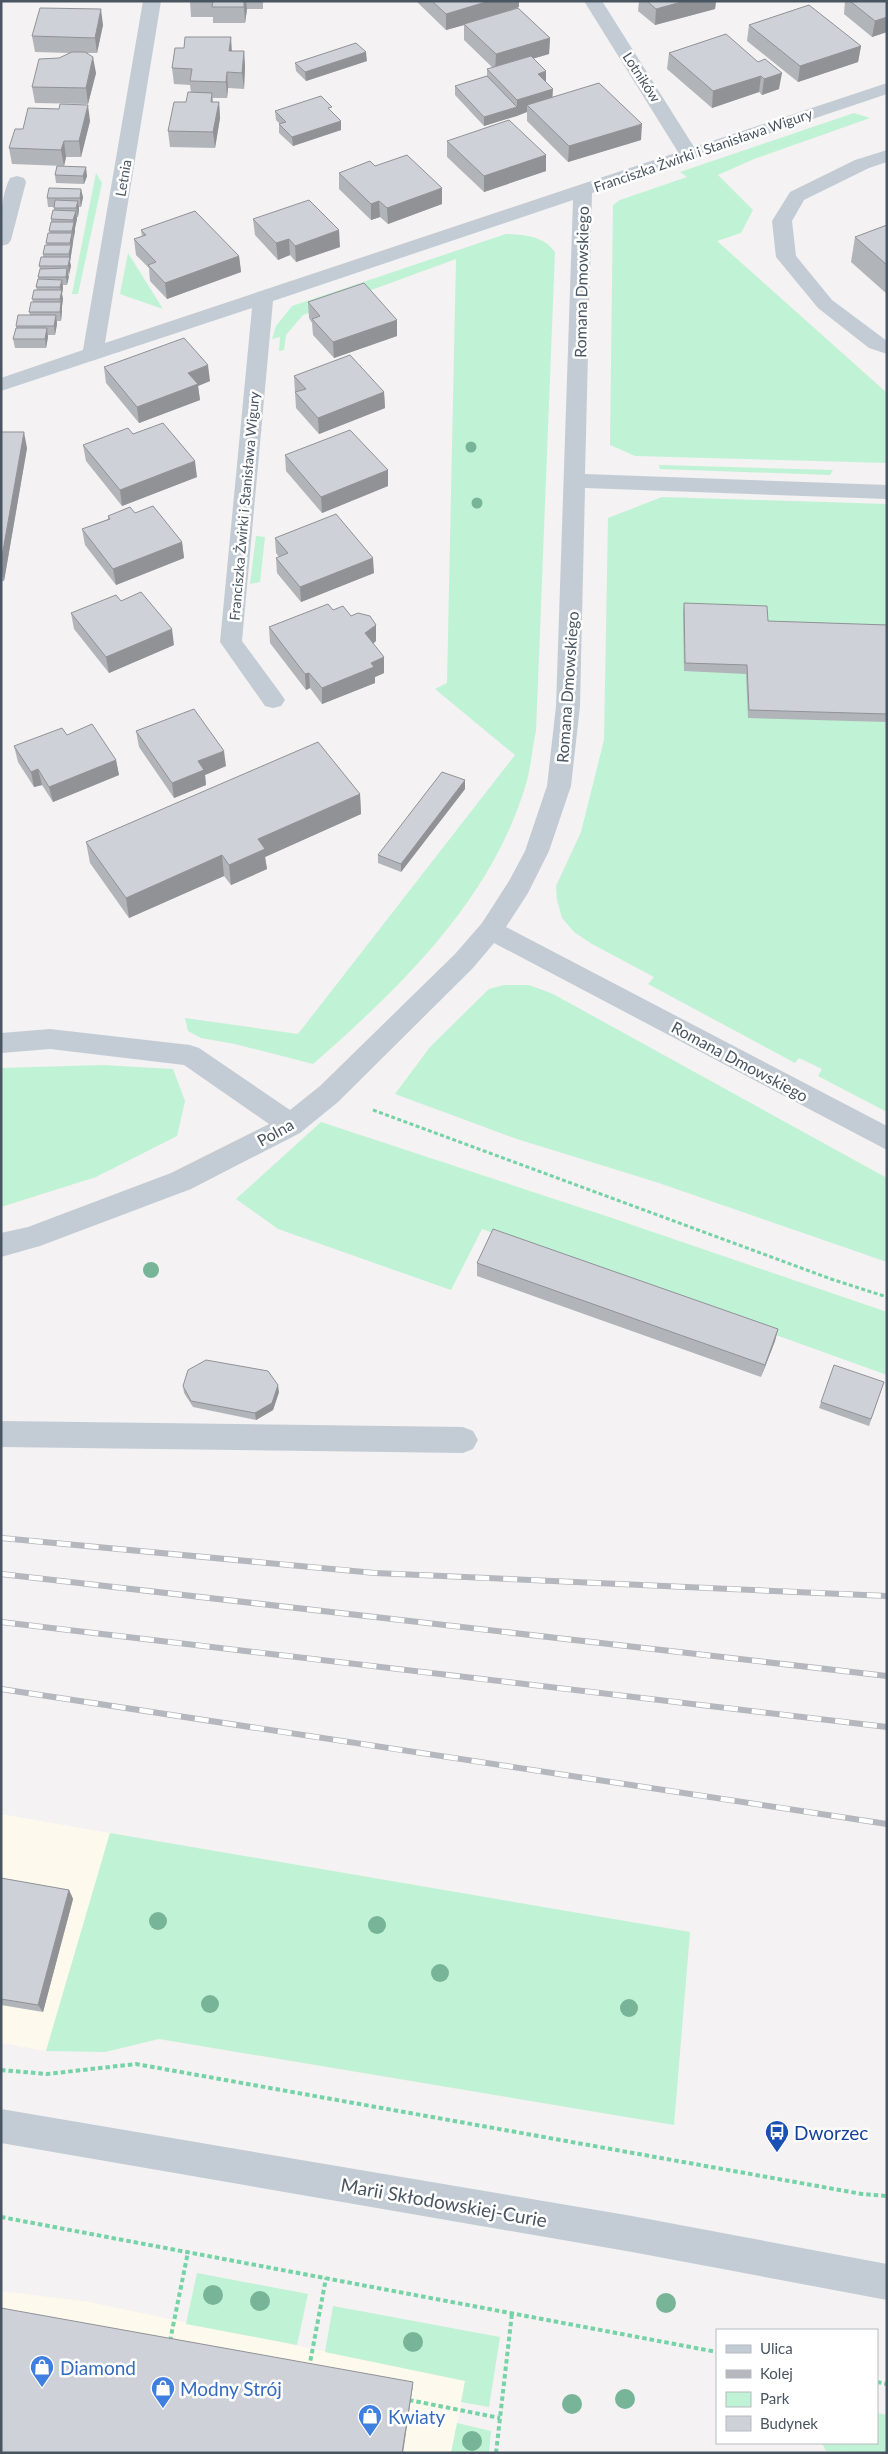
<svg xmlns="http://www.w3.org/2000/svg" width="888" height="2454" viewBox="0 0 888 2454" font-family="Lato,sans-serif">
<rect width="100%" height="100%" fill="#f4f2f2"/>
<g fill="#fdf9ed">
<path d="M1,1814L110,1833L46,2051L1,2043Z"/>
<path d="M1,2291L89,2302L466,2381L451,2453H1Z"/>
</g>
<g fill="#c0f2d5">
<path d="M854,113L870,118L754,159L718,175L753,210L741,233L717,241L887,393V463L635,456L610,445L613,205L620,200L687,177L680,172Z"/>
<path d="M96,173L102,183L78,294H72Z"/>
<path d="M506,234C526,235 543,236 555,252L536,731C532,749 531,767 526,784C492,899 401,987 313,1064L235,1044L201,1038L188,1031L185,1018L298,1034L515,755L435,689L447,683L456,259L303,315L286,335L284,350L279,351L280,337L272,339L276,326L292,306Z"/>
<path d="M128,253L163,309L120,294Z"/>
<path d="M659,465L833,470L830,475L660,469Z"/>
<path d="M662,497L887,504V1112L818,1076L822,1069L799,1058L795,1063L648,984L654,977L592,944L574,932L562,918L557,900L556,886L581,832L604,740L608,518Z"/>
<path d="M256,536L265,537L260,582L250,584Z"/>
<path d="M504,985H529L553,994L887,1178V1262L659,1183L517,1139L395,1094L430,1047L489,989Z"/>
<path d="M102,1065L173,1069L185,1101L177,1136L96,1177L1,1207V1068Z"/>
<path d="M321,1122L612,1218L887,1312V1375L482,1229L451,1290L278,1229L236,1199Z"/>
<path d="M110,1833L690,1932L674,2125L159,2039L105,2052L46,2051Z"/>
<path d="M197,2273L308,2294L297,2345L186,2324Z"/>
<path d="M333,2306L500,2337L489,2407L461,2402L465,2381L325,2352Z"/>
<path d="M877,2413L887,2415V2453L826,2451L822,2443H877Z"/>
<path d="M457,2423L491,2431L489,2453H451Z"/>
</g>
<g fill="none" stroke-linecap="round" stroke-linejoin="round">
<path stroke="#76d3a8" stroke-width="3" stroke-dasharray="4 2.5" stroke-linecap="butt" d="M373,1110L831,1279L887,1297"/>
<g stroke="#76d3a8" stroke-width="4" stroke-dasharray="4.5 3" stroke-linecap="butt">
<path d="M1,2070L47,2074L136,2064L862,2194L887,2196"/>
<path d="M1,2217L717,2352"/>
<path d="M170,2341L188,2252"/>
<path d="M309,2368L326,2278"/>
<path d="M877,2382L887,2384"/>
<path d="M409,2400L500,2418"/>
<path d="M496,2453L512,2313"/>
</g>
<g fill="#c3ccd4" fill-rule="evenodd">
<path d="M143,1H161L105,343L678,152L584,1H602L694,147L887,83V94L592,193L585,474L887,485V499L585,488L580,706L571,786L549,851L528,893L506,927L887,1126V1150L494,943L473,968L338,1102L300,1133L191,1189L40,1246L1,1257V1233L28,1227L171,1173L269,1124L184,1065L50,1049L1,1053V1033L50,1029L190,1045L199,1048L290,1110L320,1086L455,954L482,923L509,881L525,851L547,786L556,706L573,200L273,301L242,641L281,694L285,700L281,706L273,708L265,706L220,642L252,308L1,391V378L83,350Z"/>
<path d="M887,150V162L869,168L804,200L792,221L796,256L832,300L887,341V354L869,348L818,308L776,257L772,221L790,192L855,160Z"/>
<path d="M17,176L24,178L26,182L11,240L8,244L1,246C1,224 0,197 10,178Z"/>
<path d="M1,1421L463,1427L473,1431L478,1440L473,1449L463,1453L1,1447Z"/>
<path d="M1,2109L632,2216L887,2264V2300L632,2252L1,2143Z"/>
</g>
<g stroke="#b4b7bd" stroke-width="6">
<g id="rail">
<path d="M1,1538L375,1573L887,1596"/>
<path d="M1,1574L887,1676"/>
<path d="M1,1622L887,1727"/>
<path d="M1,1689L887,1824"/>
</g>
</g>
<use href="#rail" stroke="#fff" stroke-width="4.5" stroke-dasharray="14" stroke-linecap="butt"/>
</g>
<g fill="#78b598">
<circle cx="471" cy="447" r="5.5"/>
<circle cx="477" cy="503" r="5.5"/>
<circle cx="151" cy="1270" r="8"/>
<circle cx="158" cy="1921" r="9"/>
<circle cx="377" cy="1925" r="9"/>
<circle cx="440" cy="1973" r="9"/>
<circle cx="210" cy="2004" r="9"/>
<circle cx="629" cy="2008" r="9"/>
<circle cx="213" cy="2295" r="10"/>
<circle cx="260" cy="2301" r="10"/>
<circle cx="666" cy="2303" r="10"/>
<circle cx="413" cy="2342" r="10"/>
<circle cx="625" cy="2399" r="10"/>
<circle cx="572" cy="2404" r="10"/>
<circle cx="472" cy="2441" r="10"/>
</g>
<g fill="#b1b4b9">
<path d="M190,1H263V9H247L245,23H213V17H191Z"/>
<path d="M416,1H519L518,8L550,38L549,54L533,58L546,82L552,97L641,140L568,162L527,121V112L484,126L455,95V86L487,76V69L493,68L464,40V25L446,30Z"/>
<path d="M639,1H716L715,9L655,25L638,11Z"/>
<path d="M845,1H887V32L872,37L844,14Z"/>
<path d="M103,25L97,53H87L96,73L88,104L35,103L32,87L70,53L35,52L32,36Z"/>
<path d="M749,25L861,46L858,62L798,82L747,41Z"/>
<path d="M726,34L779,89L762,95L759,92L712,108L667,69L669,53Z"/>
<path d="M232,51H244L245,67L244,89L228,88L227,98H213V102H219L220,118L215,148L170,147L168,131L186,102L191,93L190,85L174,84L172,68Z"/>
<path d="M367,61L306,81L296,71L295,63Z"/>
<path d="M275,111L332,112L341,130L293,146L279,133V124H280L276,120Z"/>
<path d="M90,121L81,157H66L64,166L12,164L9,148L23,129Z"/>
<path d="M447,141L546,155V171L484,192L447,157Z"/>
<path d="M57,166L87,176L84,184L56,183L55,175Z"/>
<path d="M375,166L442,204L388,224L380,217L371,220L339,189V173Z"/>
<path d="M83,197L81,207H79L78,217H77V219L75,228V231L70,262L71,266L68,275L67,285H63V288L62,294L63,299L62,306V311L61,321H57V324L55,335H48V337L46,348H15L13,339L16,328V326L30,315L29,312L33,302L32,299L37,290L36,287L40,269L39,266L43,257V254L47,245L46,243L50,233L49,231L51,222V219L54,210V207H48L47,198Z"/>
<path d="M253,219L340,247L296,262L290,255L278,260L255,235Z"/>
<path d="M887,225V294L851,262L855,237Z"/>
<path d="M141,230L239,256L241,272L167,299L150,281L149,268L136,255L134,239L142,237Z"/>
<path d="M308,302L397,336L334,358L313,335L312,323L309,318Z"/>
<path d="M104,367L210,381L198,386L200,400L139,423L106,383Z"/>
<path d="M294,376L384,392L385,408L319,434L296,408Z"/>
<path d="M1,432L27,448L4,581H1Z"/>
<path d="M133,434L197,477L122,506L86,461L83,445Z"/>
<path d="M285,455L388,470V486L322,513L286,471Z"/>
<path d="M135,513L182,542L184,558L116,585L85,545L82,529L108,519V516Z"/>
<path d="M275,538L374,573L301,602L277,573L276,558L279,557L276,553Z"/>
<path d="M121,601L174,645L109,673L74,629L71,613Z"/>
<path d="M684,603L768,621L887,625V722L748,718L746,674L684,671L683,612Z"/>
<path d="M333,610L351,616L376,641L373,644L384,673L375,677V683L322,704L310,688L306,690L270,643L269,627Z"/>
<path d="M136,731L226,766L205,775L206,785L174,798L139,747Z"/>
<path d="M67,735L116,760L119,775L53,802L42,785L34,787L18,762L14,746Z"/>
<path d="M465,789L401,872L378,863V855Z"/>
<path d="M360,794L361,814L265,857L267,869L231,885L224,876L129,918L90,863L86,842Z"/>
<path d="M477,1263L778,1329L775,1341L761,1377L477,1276Z"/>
<path d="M884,1382L869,1426L819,1408L821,1402Z"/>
<path d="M183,1386L279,1392L273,1410L256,1420L193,1407L184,1393Z"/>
<path d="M1,1878L69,1890L73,1899L43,2012L1,2005Z"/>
</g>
<g fill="#909296">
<path d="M244,1H246L247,9L245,23L244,7Z"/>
<path d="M489,1H519V7L465,25L464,24V25L446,30V14Z"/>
<path d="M685,1H716L715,9L655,25L656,9Z"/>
<path d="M101,9L103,25L97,53L95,38Z"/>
<path d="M887,17V32L872,37L875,21Z"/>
<path d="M231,37L232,53L229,51Z"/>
<path d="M550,38L549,54L495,70L496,54Z"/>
<path d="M861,46L858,62L798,82L800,66Z"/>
<path d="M244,51L245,67L244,89L242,73Z"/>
<path d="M366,52L367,61L306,81L305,72Z"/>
<path d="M93,57L96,73L88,104L86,88Z"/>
<path d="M546,71V87L538,74Z"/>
<path d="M227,72L228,88L227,98L226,82Z"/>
<path d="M782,73L779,89L762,95L764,79Z"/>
<path d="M761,76L759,92L712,108L713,91Z"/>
<path d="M553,89L552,105H527V112L517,116V100Z"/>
<path d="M219,102L220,118L215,148L213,132Z"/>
<path d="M88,105L90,121L81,157L79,141Z"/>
<path d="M517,107V116L484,126V117Z"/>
<path d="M341,121V130L293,146L292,137Z"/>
<path d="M642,124L641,140L568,162L569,146Z"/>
<path d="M64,141L66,157L64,166L61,150Z"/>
<path d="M546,155V171L484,192V176Z"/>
<path d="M86,167L87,176L84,184L83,176Z"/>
<path d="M442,188V204L388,224L387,208Z"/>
<path d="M81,189L83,197L81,207L80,198Z"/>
<path d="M78,201L79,209L78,217L76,208Z"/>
<path d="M379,201L380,217L371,220V204Z"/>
<path d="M76,211L77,219L75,228V231L73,240L72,231L74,222L73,220Z"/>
<path d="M339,230L340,247L296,262L295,246Z"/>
<path d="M72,233L73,242L70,262L71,266L69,275L68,266L69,258V254L71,245L70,243Z"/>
<path d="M289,239L290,255L278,260L276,243Z"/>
<path d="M239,256L241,272L167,299L165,283Z"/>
<path d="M67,268L69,277L67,285L66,277Z"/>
<path d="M62,280L63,288L62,294L63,299L62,306V311L61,321L60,312L61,304L60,299L61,293L60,287Z"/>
<path d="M56,315L57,324L55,335L54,326Z"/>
<path d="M397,320V336L334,358L333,342Z"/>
<path d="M47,328L48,337L46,348L45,339Z"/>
<path d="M208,365L210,381L198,386L200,400L139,423L137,407L188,373Z"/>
<path d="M384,392L385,408L319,434L318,418Z"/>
<path d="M24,432L27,448L4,581L1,568V562Z"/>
<path d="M195,461L197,477L122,506L120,490Z"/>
<path d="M388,470V486L322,513L321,497Z"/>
<path d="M182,542L184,558L116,585L113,569Z"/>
<path d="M373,558L374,573L301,602L300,587Z"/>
<path d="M376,625V641L365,649V633Z"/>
<path d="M172,629L174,645L109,673L106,657Z"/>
<path d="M384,657V673L375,677V683L322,704V688L371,663Z"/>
<path d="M309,673L310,688L306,690L305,674Z"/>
<path d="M224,751L226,766L205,775L206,785L174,798L172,783L198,761Z"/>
<path d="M116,760L119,775L53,802L49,787Z"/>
<path d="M38,769L42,785L34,787L31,772Z"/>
<path d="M465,780V789L401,872V864Z"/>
<path d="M360,794L361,814L265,857L267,869L231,885L229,865L258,839Z"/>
<path d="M222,855L224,876L129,918L126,898Z"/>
<path d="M778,1329L775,1341L761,1377L765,1365Z"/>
<path d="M278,1385L279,1392L273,1410L256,1420L255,1413Z"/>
<path d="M69,1890L73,1899L43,2012L38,2005Z"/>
<path d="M413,2382V2385L403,2453H402Z"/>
</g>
<g fill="#ced1d7" stroke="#909296">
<path d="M190,1H244V7H212L213,1Z"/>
<path d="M432,1H489L446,14Z"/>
<path d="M647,1H685L656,9Z"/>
<path d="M850,1H887V17L875,21Z"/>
<path d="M809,5L861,46L800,66L749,25Z"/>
<path d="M40,8L101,9L95,38L32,36Z"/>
<path d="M518,8L550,38L496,54L464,24Z"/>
<path d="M726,34L758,62L765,59L782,73L764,79L761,76L713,91L669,53Z"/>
<path d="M185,37H231L229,51H244L242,73L227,72L226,82L190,81L192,69L172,68L175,48H184Z"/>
<path d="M356,43L366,52L305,72L295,63Z"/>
<path d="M72,52H85L93,57L86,88L32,87L39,59L59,58Z"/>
<path d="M531,56L546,71L538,74L553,89L517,100L487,69Z"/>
<path d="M487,76L517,107L484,117L455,86Z"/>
<path d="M599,83L642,124L569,146L527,105Z"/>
<path d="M188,92L212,93L211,102H219L213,132L168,131L174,102H186Z"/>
<path d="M321,96L332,107L328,108L341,121L292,137L279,124L286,122L275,111Z"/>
<path d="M60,104L88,105L79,141H64L61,150L9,148L15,129H23L28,108L59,109Z"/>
<path d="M509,120L546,155L484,176L447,141Z"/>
<path d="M407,155L442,188L387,208L379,201L371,204L339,173L370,161L375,166Z"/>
<path d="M57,166L86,167L83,176L55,175Z"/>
<path d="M49,188L81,189L80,198H47Z"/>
<path d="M55,200L78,201L76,208H54Z"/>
<path d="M309,200L339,230L295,246L289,239L276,243L253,219Z"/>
<path d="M53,210L76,211L73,220L51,219Z"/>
<path d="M195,211L239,256L165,283L148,265L156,262L134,239L146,235L141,230Z"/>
<path d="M51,222H74L72,231H49Z"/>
<path d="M887,225V265L855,237Z"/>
<path d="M48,233H72L70,243H46Z"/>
<path d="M45,245H71L69,254H43Z"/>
<path d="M41,257H70L68,266H39Z"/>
<path d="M67,268L66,277H38L40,269Z"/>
<path d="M38,279L62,280L60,287H36Z"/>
<path d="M364,283L397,320L333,342L312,319L320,316L308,302Z"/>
<path d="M34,290H62L60,299H32Z"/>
<path d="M31,302H61L60,312H29Z"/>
<path d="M18,315H56L54,326H16Z"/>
<path d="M16,328H47L45,339H13Z"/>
<path d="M184,338L208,365L188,373L198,384L137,407L104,367Z"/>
<path d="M350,355L384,392L318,418L295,392L306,389L294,376Z"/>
<path d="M163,423L195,461L120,490L83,445L128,428L133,434Z"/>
<path d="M350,430L388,470L321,497L285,455Z"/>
<path d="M1,432H24L1,562Z"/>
<path d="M153,506L182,542L113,569L82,529L110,519L108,516L130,507L135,513Z"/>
<path d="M336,514L373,558L300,587L276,558L288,553L275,538Z"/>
<path d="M141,592L172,629L106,657L71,613L116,595L121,601Z"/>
<path d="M684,603L767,606L768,621L887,625V714L749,710L747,665L685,663Z"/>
<path d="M328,604L333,610L343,606L351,616L358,613L370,616L376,625L365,633L384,657L371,663L374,667L322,688L309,673L305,674L269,627Z"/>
<path d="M194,709L224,751L198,761L204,770L172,783L136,731Z"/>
<path d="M92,724L116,760L49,787L38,769L31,772L14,746L62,728L67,735Z"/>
<path d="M318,742L360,794L258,839L265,849L229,865L222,855L126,898L86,842Z"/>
<path d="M442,772L465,780L401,864L378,855Z"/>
<path d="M493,1229L778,1329L765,1365L477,1263Z"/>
<path d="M206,1360L268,1371L278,1385L272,1403L255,1413L191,1401L183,1386L188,1370Z"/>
<path d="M834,1365L884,1382L871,1419L821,1402Z"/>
<path d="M1,1878L69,1890L38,2005L1,1999Z"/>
<path d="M1,2308L413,2382L402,2453H1Z"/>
</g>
<defs>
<g id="bus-pin" transform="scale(1.25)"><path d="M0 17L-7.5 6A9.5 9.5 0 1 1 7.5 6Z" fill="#1a4fb4" stroke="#fff"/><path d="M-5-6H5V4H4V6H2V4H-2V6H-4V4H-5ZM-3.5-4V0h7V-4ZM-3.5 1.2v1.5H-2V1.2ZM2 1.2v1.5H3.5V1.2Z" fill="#fff"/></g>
<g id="shop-pin" transform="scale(1.25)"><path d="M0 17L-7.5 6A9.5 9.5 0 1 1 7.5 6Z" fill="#3f7fe0" stroke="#fff"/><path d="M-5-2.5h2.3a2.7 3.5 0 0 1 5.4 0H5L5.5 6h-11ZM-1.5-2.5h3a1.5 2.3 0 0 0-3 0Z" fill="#fff"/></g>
</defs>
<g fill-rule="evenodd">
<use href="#bus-pin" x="777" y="2132"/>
<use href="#shop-pin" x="42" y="2367"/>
<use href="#shop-pin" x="163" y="2388"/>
<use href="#shop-pin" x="370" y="2416"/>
</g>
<g text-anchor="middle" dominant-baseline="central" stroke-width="5" stroke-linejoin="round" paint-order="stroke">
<g font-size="14" fill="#495561" stroke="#fff">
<text transform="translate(642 77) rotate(57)">Lotników</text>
<text transform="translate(703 150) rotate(-19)">Franciszka Żwirki i Stanisława Wigury</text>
<text transform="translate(123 178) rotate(-80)">Letnia</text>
<text transform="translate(244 506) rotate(-85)">Franciszka Żwirki i Stanisława Wigury</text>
</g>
<g font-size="16" fill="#495561" stroke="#fff">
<text transform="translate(581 282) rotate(-89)">Romana Dmowskiego</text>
<text transform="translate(567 687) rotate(-86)">Romana Dmowskiego</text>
<text transform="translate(740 1061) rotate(28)">Romana Dmowskiego</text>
<text transform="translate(275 1132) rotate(-29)">Polna</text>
</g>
<g font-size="19" fill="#164399" stroke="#fff" text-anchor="start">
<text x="794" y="2132">Dworzec</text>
</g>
<g font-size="19" fill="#495561" stroke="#fff">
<text transform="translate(444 2202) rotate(10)">Marii Skłodowskiej-Curie</text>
</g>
<g font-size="19" fill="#366cbe" stroke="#fff" text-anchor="start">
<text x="60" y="2367">Diamond</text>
<text x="180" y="2388">Modny Strój</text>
<text x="388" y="2416">Kwiaty</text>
</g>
</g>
<rect width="888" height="2454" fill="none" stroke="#495561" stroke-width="5"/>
<rect x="716" y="2329" width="162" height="115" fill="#ffffff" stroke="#b6bbc0"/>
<rect x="726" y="2345" width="25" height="8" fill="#c3ccd4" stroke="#b6bbc0"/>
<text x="760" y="2354" font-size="15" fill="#495561">Ulica</text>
<rect x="726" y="2370" width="25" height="8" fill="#b4b7bd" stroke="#b6bbc0"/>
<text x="760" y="2379" font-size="15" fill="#495561">Kolej</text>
<rect x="726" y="2392" width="25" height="15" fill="#c0f2d5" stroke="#b6bbc0"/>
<text x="760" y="2404" font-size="15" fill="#495561">Park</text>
<rect x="726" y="2416" width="25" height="15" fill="#ced1d7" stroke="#b6bbc0"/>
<text x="760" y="2429" font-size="15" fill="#495561">Budynek</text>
</svg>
